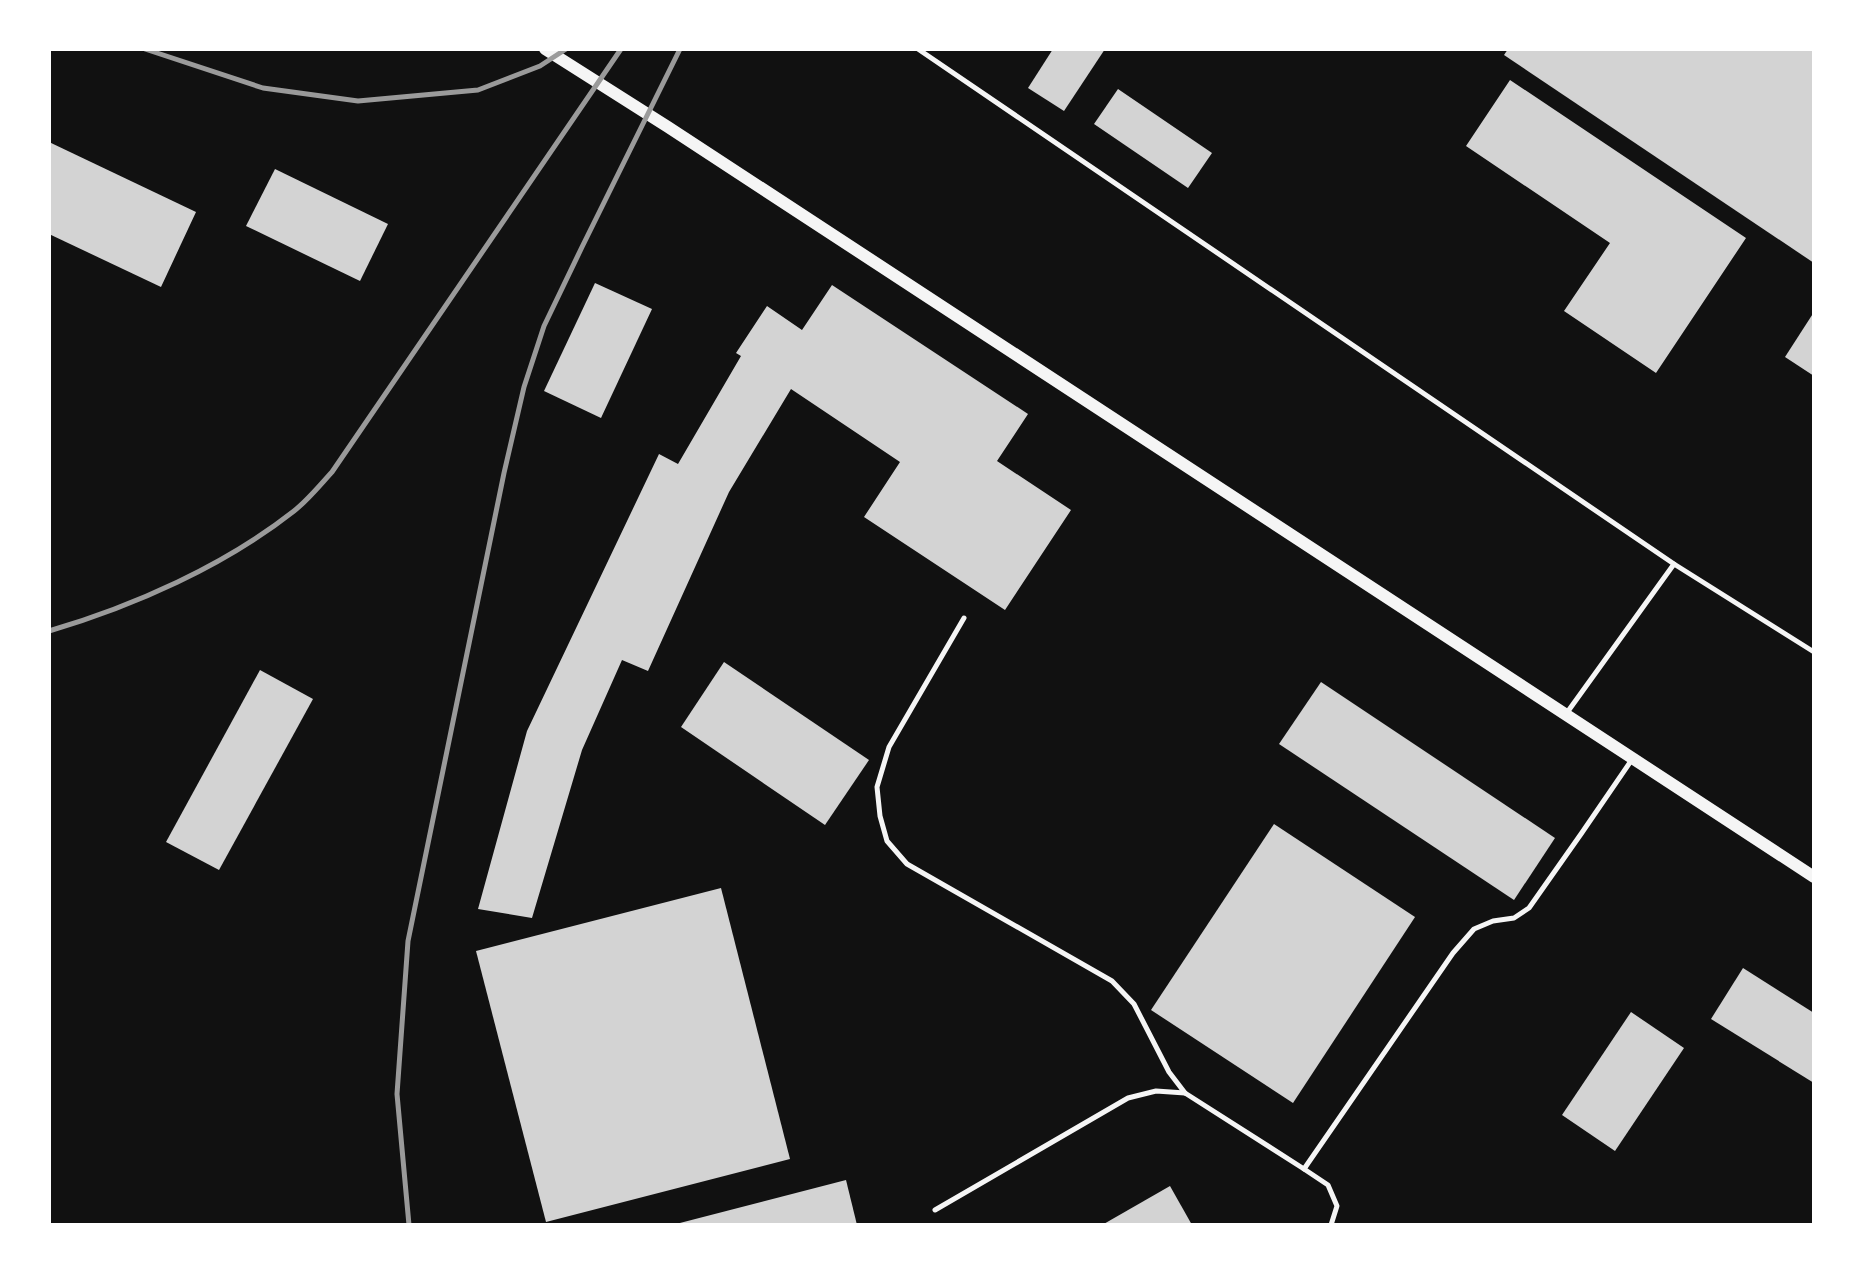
<svg xmlns="http://www.w3.org/2000/svg" width="1863" height="1274" viewBox="0 0 1863 1274" font-family="'Source Serif 4',serif">
<rect width="100%" height="100%" fill="#111"/>
<g fill="#d3d3d3">
<path d="M1053,49H1105L1064,111L1028,88Z"/>
<path d="M1508,49H1814V263L1504,55Z"/>
<path d="M1510,80L1746,238L1656,373L1564,311L1610,243L1466,146Z"/>
<path d="M1118,89L1212,153L1188,188L1094,124Z"/>
<path d="M49,142L196,212L161,287L49,234Z"/>
<path d="M275,169L388,224L360,281L246,226Z"/>
<path d="M595,283L652,309L601,418L544,391Z"/>
<path d="M832,285L1028,414L997,461L1071,510L1005,610L864,517L900,462L791,389L729,492L648,671L622,660L582,750L532,918L478,909L527,731L659,454L678,464L741,356L736,353L767,306L802,330Z"/>
<path d="M1814,312V376L1785,357Z"/>
<path d="M724,662L869,760L825,825L681,727Z"/>
<path d="M260,670L313,699L219,870L166,842Z"/>
<path d="M1321,682L1555,838L1514,900L1279,744Z"/>
<path d="M1274,824L1415,917L1293,1103L1151,1010Z"/>
<path d="M721,888L790,1159L546,1222L476,951Z"/>
<path d="M1743,968L1814,1013V1083L1711,1019Z"/>
<path d="M1631,1012L1684,1048L1615,1151L1562,1115Z"/>
<path d="M846,1180L857,1225H676V1224Z"/>
<path d="M1170,1186L1192,1225H1102Z"/>
</g>
<g fill="none" stroke-linecap="round" stroke-linejoin="round">
<g stroke="#f5f5f5" stroke-width="5">
<path d="M918,49L1674,564"/>
<path d="M964,618L889,747L877,787L880,816L887,841L907,864L1112,981L1134,1004L1169,1072L1185,1093"/>
<path d="M1566,714L1674,564L1814,652"/>
<path d="M1304,1169L1328,1185L1337,1206L1331,1225"/>
<path d="M935,1210L1128,1098L1156,1091L1185,1093L1304,1169L1453,953L1474,929L1493,921L1514,918L1529,908L1581,834L1633,758"/>
</g>
<path stroke="#f5f5f5" stroke-width="12" d="M545,49L668,127L1814,877"/>
<g stroke="#9a9a9a" stroke-width="5">
<path d="M145,49L263,88L358,101L478,90L540,66L566,49"/>
<path d="M49,631C134,606 224,566 294,511C308,500 320,485 332,472L621,49"/>
<path d="M409,1225L397,1094L408,941L504,473L524,387L544,326L582,247L680,49"/>
</g>
</g>
<rect width="1863" height="1274" fill="none" stroke="#ffffff" stroke-width="102"/>
</svg>
